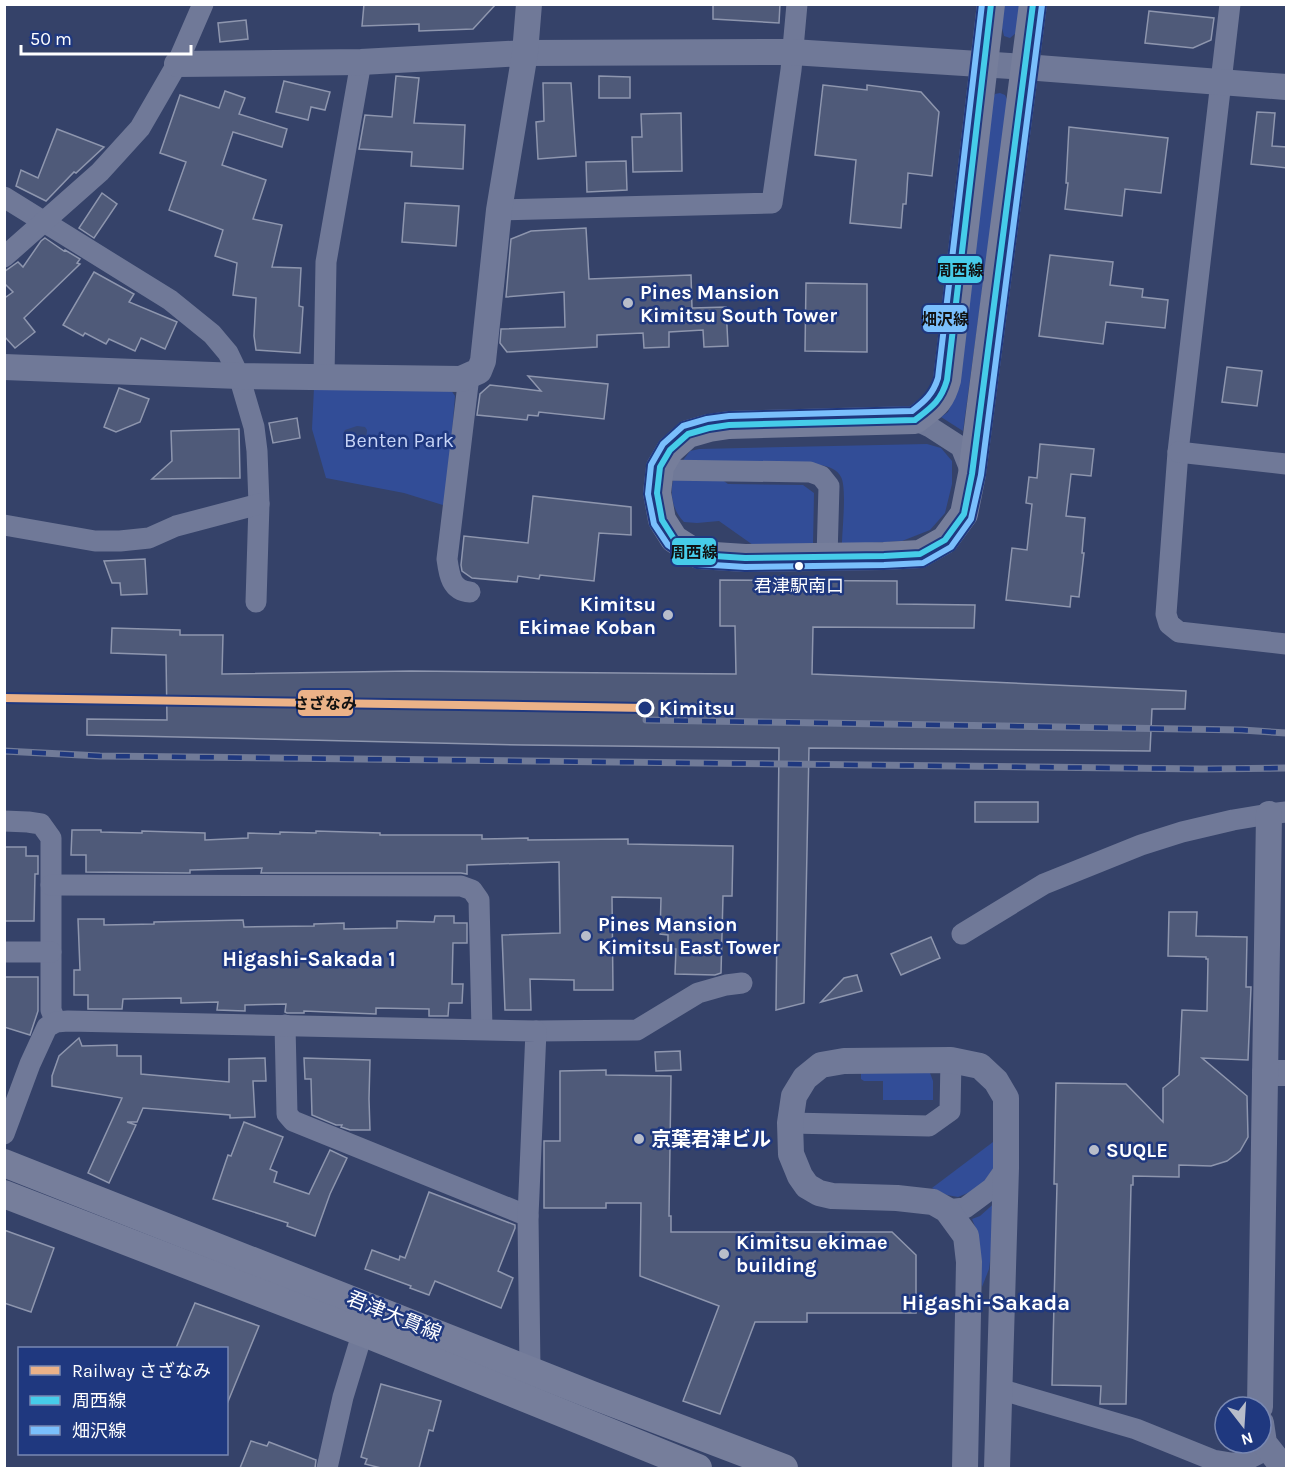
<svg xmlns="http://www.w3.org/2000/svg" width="1291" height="1473" viewBox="0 0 1291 1473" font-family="Karla,'Noto Sans JP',sans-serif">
<rect width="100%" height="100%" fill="#354269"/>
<g fill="#324d97">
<path d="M1004,5H1020L1016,33L1010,38L1004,36L1002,28Z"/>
<path d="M1000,93L1005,95L1008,101L963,431L941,417L948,412L955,395L992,99L995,94Z"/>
<path d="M449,387L455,396L446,506L404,493L326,478L312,429L314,388Z"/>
<path d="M927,444L941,448L952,461V484L945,513L930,530L902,541L842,545C842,530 847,488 841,477C837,469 829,467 821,465L681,463L690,451L699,449Z"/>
<path d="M675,474H714L728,484L803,485L814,493L813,545H753L719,521L697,523L684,522C671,509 669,490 675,474Z"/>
<path d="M861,1072L930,1073L933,1081V1100H883V1081H864L861,1079Z"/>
<path d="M997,1139V1163L982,1185L970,1192L958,1197L947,1195L932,1188Z"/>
<path d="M998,1200L989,1269L982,1287L978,1234L972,1219L980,1216Z"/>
</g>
<path fill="#344779" d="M357,426L365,427L367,430L366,441L363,443L350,445C344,441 341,437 345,430Z"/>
<g fill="#4f5a79" stroke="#8e96ae" stroke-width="1.5">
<path d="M364,4H496L473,29L419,31V24L362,26Z"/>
<path d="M713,4H780L779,23L713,19Z"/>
<path d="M1149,11L1214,18L1211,40L1193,48L1145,43Z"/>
<path d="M246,20L248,39L220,42L218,23Z"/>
<path d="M396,76L419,78L414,123L465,125L463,169L411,166L412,152L359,149L365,115L392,117Z"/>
<path d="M599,76L630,77V98H599Z"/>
<path d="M284,81L330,92L325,110L311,107L308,120L276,112Z"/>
<path d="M543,83H571L576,156L538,159L536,122L544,121Z"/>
<path d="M823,85L867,90V85L921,92L939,112L932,176L908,173L906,204H903L901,228L850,223L856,160L815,155Z"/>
<path d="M225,91L245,98L239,114L287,129L282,147L233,132L222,165L266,180L253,219L282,225L272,267L301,268L299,306L303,307L300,353L256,350L254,336L256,298L233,295L237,263L215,256L223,230L169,210L186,162L160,153L180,95L219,108Z"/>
<path d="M1257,112L1275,113L1272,146L1287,147V168L1251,164Z"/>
<path d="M681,113L682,171L633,172L632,137H642L641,114Z"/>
<path d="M1069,127L1168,138L1161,193L1125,189L1122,216L1065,209L1068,183H1066Z"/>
<path d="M57,129L104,147L76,173L74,172L46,201L16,186L21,170L38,178Z"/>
<path d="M626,161L627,190L587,192L586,162Z"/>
<path d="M102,193L117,204L94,238L79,228Z"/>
<path d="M405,203L459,206L456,246L402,242Z"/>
<path d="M586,228L589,279L691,275L692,308L726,307L728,346L704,347L703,330L669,332V347L644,348L643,333L597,335V347L507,352L500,343L501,329L565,327L564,292L506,297L511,239L531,231Z"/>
<path d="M45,238L64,251L65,250L80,259L77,263L80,264L24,318L35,332L15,348L4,336V294L6,297L13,292L4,283V272L18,262L23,267L41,241Z"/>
<path d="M1050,255L1113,262L1110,285L1143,289L1142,297L1168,300L1165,328L1106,322L1103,344L1039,336Z"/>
<path d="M94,272L134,294L129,302L177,322L165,349L141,338L135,351L109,339L106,344L85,333L83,336L63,325Z"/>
<path d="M806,283L867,284V352L805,351Z"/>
<path d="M1227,367L1262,371L1257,406L1222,402Z"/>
<path d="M528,376L608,384L604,419L539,412L538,416L528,415L527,420L477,415L480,394L490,385L541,391Z"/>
<path d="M119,388L149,399L140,422L116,432L104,427Z"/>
<path d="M297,418L300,438L273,443L269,423Z"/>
<path d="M239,429L240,478L152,479L172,461L171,431Z"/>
<path d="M1040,444L1094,449L1091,476L1071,474L1066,516L1085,518L1082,553H1084L1079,597L1071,596L1070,607L1006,600L1012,548L1027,550L1032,504L1026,503L1029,477L1037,478Z"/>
<path d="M533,496L631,507V535L599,533L594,581L540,575L539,579L518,576L517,582L472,578L462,571L461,565L464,536L528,543Z"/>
<path d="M145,559L147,594L121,595L120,583H112L104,561Z"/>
<path d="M720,580L897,581V604L975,605L974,628L813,627L812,674L1186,691L1185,709H1152L1150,751L809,748L804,1003L776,1010L779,748L524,745L87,735V719L167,720L166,655L111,653L112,628L180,630V635H223L222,674L411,671L736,674L735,626H720Z"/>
<rect x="975" y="802" width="63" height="20"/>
<path d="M72,830H101V832L142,833V831L205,833V840L248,838V833L280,834V832L316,833V831L380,833V835H482V839L528,838V840L628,839V844L733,846L732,896H723L721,973L715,975L675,974L676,949H668V935L660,934L661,898L612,897L613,990H574V980L530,979L531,1010H505L502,935L560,933L559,862L467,865V874L461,873H261L262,868L190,870V873L86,872V855H71Z"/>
<path d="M4,847H26V856H38V874H35L34,921H4Z"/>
<path d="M1169,912H1197L1196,936L1247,937L1246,987H1251L1248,1060L1202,1058L1247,1096L1248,1137L1240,1151L1227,1161L1211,1166L1179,1165V1177L1133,1176V1185H1131L1126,1404H1100L1101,1386L1052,1385L1057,1184H1054L1056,1083L1126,1084L1163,1122V1088L1179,1075L1182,1010L1207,1011L1208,959H1206V957L1168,956Z"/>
<path d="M435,916H454V923H467V943H453L452,984H463L462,1003H449L448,1016H429V1009L376,1008V1014L304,1011V1013H287L285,1012L286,1004L245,1005V1011L217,1010L218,1002L181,1003V998L123,999L122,1009H88V995H74V970H80L78,919H104V925L154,924V922L243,920L244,927L314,926V924L344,923V929L397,928V921L434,922Z"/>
<path d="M931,937L940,958L901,975L891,954Z"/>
<path d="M857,975L862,991L821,1002L844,978Z"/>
<path d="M4,977H38V1011L30,1035L4,1027Z"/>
<path d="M79,1038L82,1046L117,1045V1056H141V1074L229,1082V1059L265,1058L266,1081H253L255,1117L230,1118V1115L143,1108L137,1122H127L136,1125L109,1183L88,1173L122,1098L52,1086V1076L59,1056Z"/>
<path d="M680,1051L681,1070L656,1071L655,1052Z"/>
<path d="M304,1058L370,1060L369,1099L370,1130H350L341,1127L342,1125H336L312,1115L311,1079H305Z"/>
<path d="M606,1070V1075L671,1076L669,1216H671V1232H892L916,1255V1313H807V1322H755L720,1414L683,1401L719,1306L640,1276L641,1203H606V1208H544V1141H560V1071Z"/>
<path d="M244,1122L283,1137L270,1169L277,1172L274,1182L309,1194L330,1150L347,1158L330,1194L315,1236L287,1226L288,1223L213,1199L228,1155L231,1156Z"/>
<path d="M429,1192L515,1225V1228L498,1271L513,1278L501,1308L435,1281L429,1295L410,1288L411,1286L365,1269L372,1250L399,1260L400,1256L405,1258Z"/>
<path d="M4,1230L54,1248L31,1312L4,1303Z"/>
<path d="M195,1303L259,1326L227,1404L226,1348H176Z"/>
<path d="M381,1384L441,1401L433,1431L429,1430L419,1468H381L365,1464L367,1459L361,1457Z"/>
<path d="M251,1441L267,1446L269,1442L316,1460L315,1468H240Z"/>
</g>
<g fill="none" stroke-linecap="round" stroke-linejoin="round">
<g stroke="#707998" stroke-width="21">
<path d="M1230,4L1178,452L1166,614L1169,624L1179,632L1286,644"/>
<path d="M4,197L170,300L212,334L228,353L239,376L254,427L257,451L259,504L256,602"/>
<path d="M499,210L772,203L791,70L797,4"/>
<path d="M4,257L100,172L140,128L177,64L203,4"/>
<path d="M469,376L447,559C449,574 451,591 470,592"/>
<path d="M324,377L326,262L361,62"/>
<path d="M915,420L930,427L961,447L971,472"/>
<path d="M1178,452L1286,464"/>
<path d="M660,470L810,472L821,476L829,486L827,557"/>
<path d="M4,525L95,541H120L149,538L176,526L259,504"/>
<path d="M4,821L28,822L41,824L51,838V1010L56,1022"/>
<path d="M51,885L461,886L472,890L479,900L482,1029"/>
<path d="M962,934L1044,884L1141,845L1182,832L1233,820L1269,814L1286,812"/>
<path d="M4,952H51"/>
<path d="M285,1025L287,1114L293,1121L528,1216"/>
<path d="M536,1031L637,1030L698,993L726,985L742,983"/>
<path d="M790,1123L929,1126L950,1111L951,1060"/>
<path d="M4,1134L30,1064L47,1027L56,1022L68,1021L536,1031L528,1216L530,1370"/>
<path d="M947,1210L965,1208L992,1188L1006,1168"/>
<path d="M999,1389L1136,1429L1213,1460L1231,1463H1240L1268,1449"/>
<path d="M327,1468L343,1397L367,1318"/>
</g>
<g stroke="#707998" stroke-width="26">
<path d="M177,64L361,62L525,53L792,52L1025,67L1286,87"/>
<path d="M4,367L239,376L461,379L479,371L483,361L499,210L525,53L529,4"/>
<path d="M1265,1073H1286"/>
<path d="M1260,1407L1269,814"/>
<path d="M1261,1423L1264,1443L1279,1462L1286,1466"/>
<path d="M965,1468L969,1262L966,1236L947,1210L933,1202L897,1198L832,1196L819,1193L807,1186L800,1176L791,1154L790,1123L794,1096L805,1078L821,1065L844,1061L951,1060L980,1066L996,1081L1006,1098V1168L997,1468"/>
</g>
<g stroke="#767e9b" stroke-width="28">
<path d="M991,4L947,380C941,403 933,406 915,420L729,425L709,428L688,434L670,450L660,467L657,493L662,520L674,539L699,555L745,558L884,556L920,554L945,540L964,514L972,474L1033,4"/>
<path d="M4,1163L592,1395L784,1468"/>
<path d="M4,1194L374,1337L698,1468"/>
</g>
<g stroke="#717b98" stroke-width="7">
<g id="rail">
<path d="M646,720L1242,730L1286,733"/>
<path d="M4,751L100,756L1202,769L1286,768"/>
</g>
</g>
<use href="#rail" stroke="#1f387f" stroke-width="4.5" stroke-dasharray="14" stroke-linecap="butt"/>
<g stroke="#1f387f" stroke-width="10">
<path id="bus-1" d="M991,4L947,380C941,401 932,407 915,420L729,425L709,428L688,434L670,450L660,467L657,493L662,520L674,539L699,555L745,558L884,556L920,554L945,540L964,514L972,474L1033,4"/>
</g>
<g stroke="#1f387f" stroke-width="10">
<path id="bus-2" d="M982,4L938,378C933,394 925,401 912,411L729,416L707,419L683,426L663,444L651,465L648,494L654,524L668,545L697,564L745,567L884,565L923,563L951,547L971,519L981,475L1042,5"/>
</g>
<use href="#bus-1" stroke="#46cce9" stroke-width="6"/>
<use href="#bus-2" stroke="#7abffc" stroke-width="6"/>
<g stroke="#1f387f" stroke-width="12">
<path id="rail-1" d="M4,698L647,708"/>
</g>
<use href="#rail-1" stroke="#ebb288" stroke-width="8"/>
</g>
<g fill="#b8bdca" stroke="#1f387f" stroke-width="2">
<circle cx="628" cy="303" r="6"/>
<circle cx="668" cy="615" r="6"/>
<circle cx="586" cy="936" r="6"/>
<circle cx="639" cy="1139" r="6"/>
<circle cx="1094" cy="1150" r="6"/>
<circle cx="724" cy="1254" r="6"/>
</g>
<circle fill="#fff" stroke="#1f387f" stroke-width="2" cx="799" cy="566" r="5"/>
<circle fill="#1f387f" stroke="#fff" stroke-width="3" cx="645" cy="708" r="8"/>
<g text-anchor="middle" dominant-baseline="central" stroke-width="5" stroke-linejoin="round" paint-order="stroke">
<g font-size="18" fill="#fff" stroke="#1f387f">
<text x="799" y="586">君津駅南口</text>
</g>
<g font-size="20" font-weight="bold" fill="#fff" stroke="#1f387f" text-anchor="start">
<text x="640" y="292">Pines Mansion<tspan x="640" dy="23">Kimitsu South Tower</tspan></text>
<text x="656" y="604" text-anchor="end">Kimitsu<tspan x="656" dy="23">Ekimae Koban</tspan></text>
<text x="598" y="924">Pines Mansion<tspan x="598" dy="23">Kimitsu East Tower</tspan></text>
<text x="651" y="1139">京葉君津ビル</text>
<text x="1106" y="1150">SUQLE</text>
<text x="736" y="1242">Kimitsu ekimae<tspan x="736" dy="23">building</tspan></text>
</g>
<g font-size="20" fill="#c7d4f6" stroke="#1f387f">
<text x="399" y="440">Benten Park</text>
</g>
<g font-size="20" font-weight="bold" fill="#fff" stroke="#1f387f" text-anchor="start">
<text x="659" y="708">Kimitsu</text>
</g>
<g font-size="20" fill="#fff" stroke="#1f387f">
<text transform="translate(394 1316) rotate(22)">君津大貫線</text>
</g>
<g font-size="21" font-weight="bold" fill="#fff" stroke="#1f387f">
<text x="309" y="959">Higashi-Sakada 1</text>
</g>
<g font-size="22" font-weight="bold" fill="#fff" stroke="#1f387f">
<text x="986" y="1303">Higashi-Sakada</text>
</g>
</g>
<g stroke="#1f387f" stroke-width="2">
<rect x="937" y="255" width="46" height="29" rx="6" fill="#46cce9"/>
<rect x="922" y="304" width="46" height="29" rx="6" fill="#7abffc"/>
<rect x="671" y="537" width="46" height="29" rx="6" fill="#46cce9"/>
<rect x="297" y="689" width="57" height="28" rx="6" fill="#ebb288"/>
</g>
<g font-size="16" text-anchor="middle" font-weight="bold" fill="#111">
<text x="960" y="276">周西線</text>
<text x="945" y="325">畑沢線</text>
<text x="694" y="558">周西線</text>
<text x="325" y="709">さざなみ</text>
</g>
<rect width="1291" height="1473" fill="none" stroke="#ffffff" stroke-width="12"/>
<rect x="18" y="1347" width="210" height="108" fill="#1f387f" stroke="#7988b2" stroke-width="1.5"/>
<rect x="30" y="1366" width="30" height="9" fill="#ebb288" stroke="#7988b2" stroke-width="1.5"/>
<text x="72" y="1377" font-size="18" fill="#ffffff">Railway さざなみ</text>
<rect x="30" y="1396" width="30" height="9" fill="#46cce9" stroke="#7988b2" stroke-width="1.5"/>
<text x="72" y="1407" font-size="18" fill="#ffffff">周西線</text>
<rect x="30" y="1426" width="30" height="9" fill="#7abffc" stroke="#7988b2" stroke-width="1.5"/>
<text x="72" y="1437" font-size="18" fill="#ffffff">畑沢線</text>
<g transform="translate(1243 1425) rotate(163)"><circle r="28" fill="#1f387f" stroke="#7988b2" stroke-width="1.5"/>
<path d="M0-4.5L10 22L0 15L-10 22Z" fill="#b8bdca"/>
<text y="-9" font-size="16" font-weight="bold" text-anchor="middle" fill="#ffffff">N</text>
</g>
<path d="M21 45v9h170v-9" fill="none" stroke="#ffffff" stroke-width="3"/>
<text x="30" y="45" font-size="18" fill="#ffffff" stroke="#1f387f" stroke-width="4.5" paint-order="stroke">50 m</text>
</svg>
